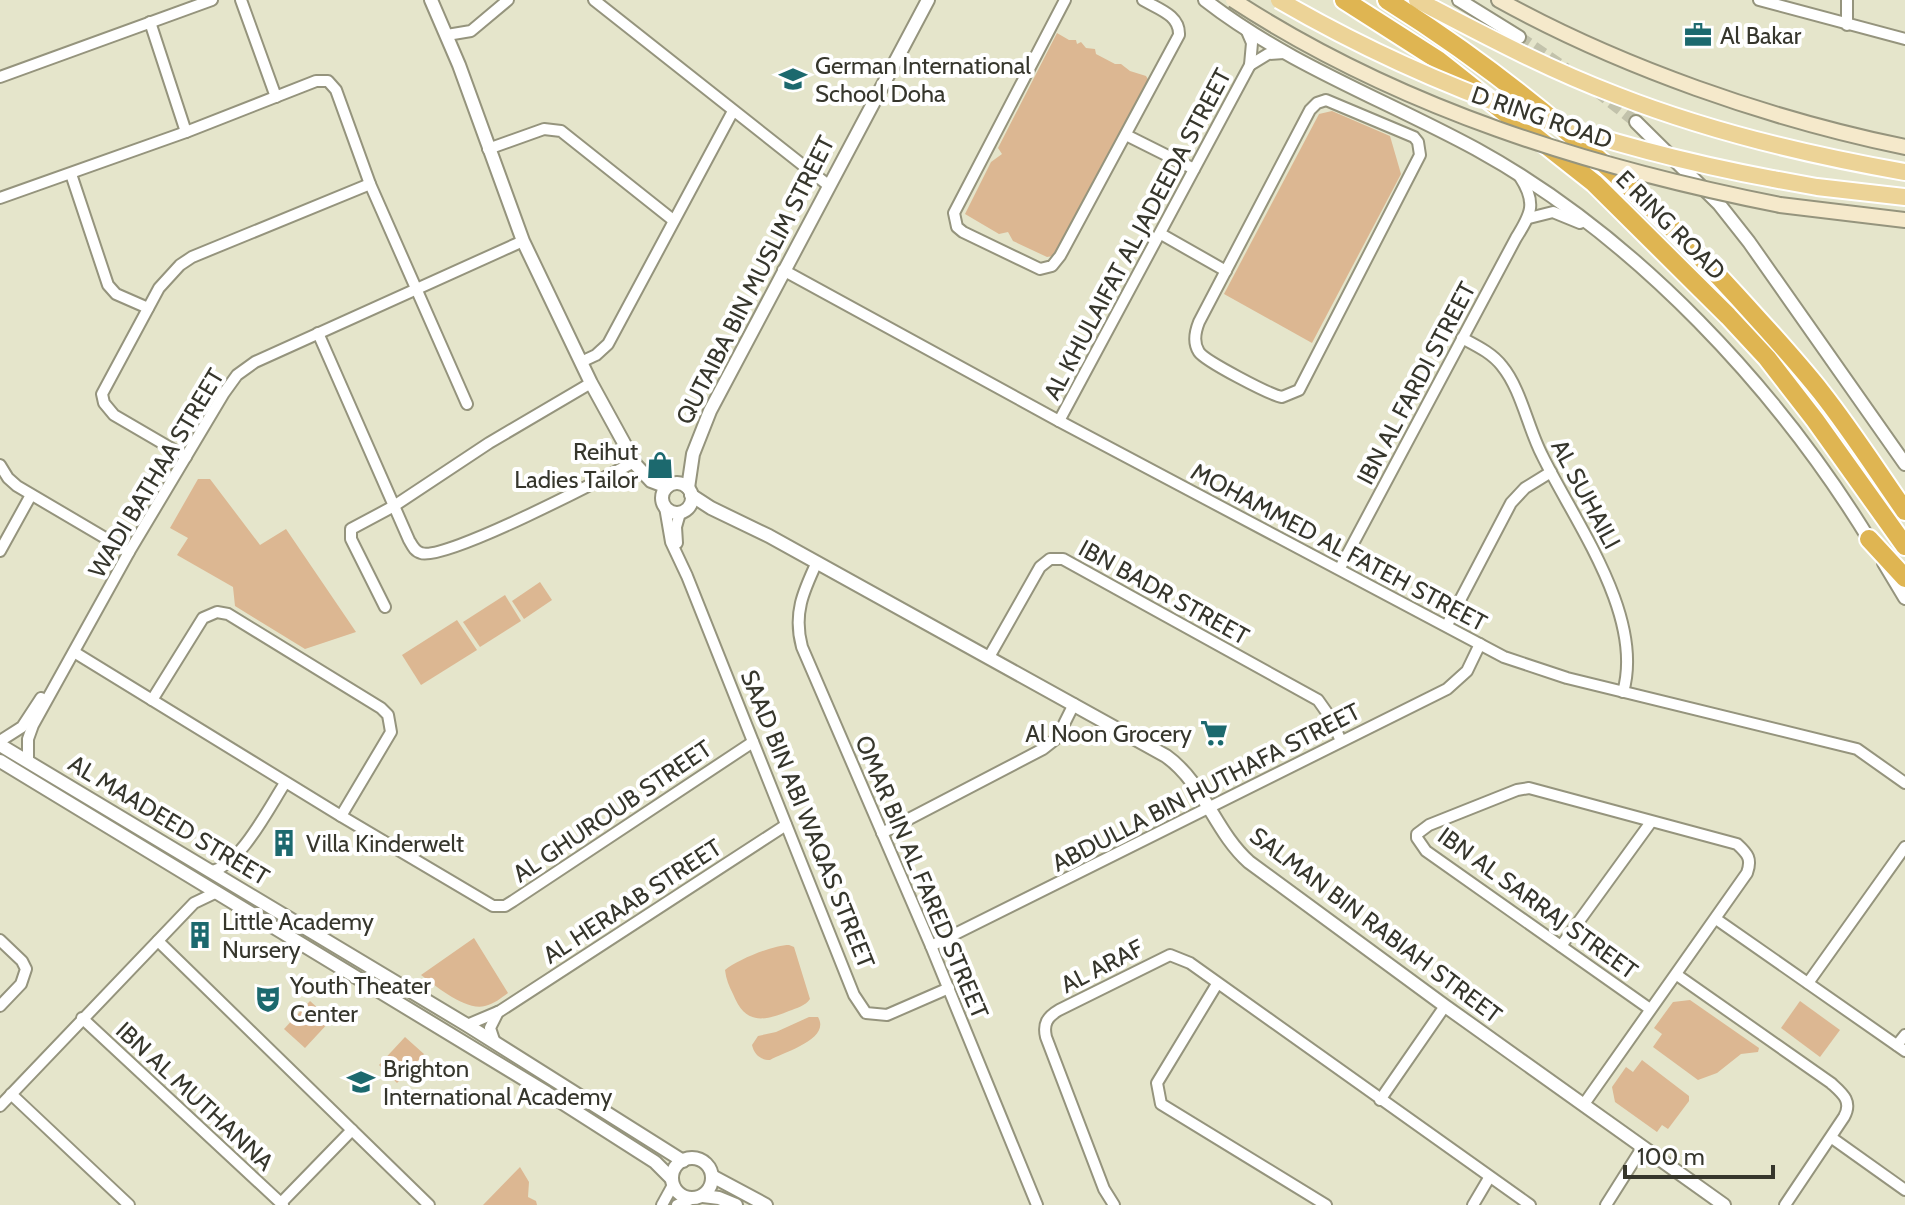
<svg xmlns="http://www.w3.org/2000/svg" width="1905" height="1205" viewBox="0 0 1905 1205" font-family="Cabin,sans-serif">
<rect width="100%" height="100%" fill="#e5e5cb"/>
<g fill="#dcb792">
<path d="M1057,33L1069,40H1076L1077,44L1081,42L1086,48L1095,49L1096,54L1115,64H1121L1130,71L1146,76L1149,81L1053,256L1047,257L1013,241L1008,232L999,234L965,214L991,162L1002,154L998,148Z"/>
<path d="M1332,111L1390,136L1401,174L1312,343L1224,294L1319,114Z"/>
<path d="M198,479H210L260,545L286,529L356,632L305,649L235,606L233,587L177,555L188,538L170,528Z"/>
<path d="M540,582L552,600L524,619L512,601Z"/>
<path d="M505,595L521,621L480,647L463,622Z"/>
<path d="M457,620L477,650L421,685L402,655Z"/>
<path d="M474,938L508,993C501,998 494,1004 485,1006C465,1011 436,986 421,975Z"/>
<path d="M789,945L794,947L810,999C805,1006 797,1008 789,1011C762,1022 745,1024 733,994C729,986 726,979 725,970C737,960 773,945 789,945Z"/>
<path d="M1690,1000L1759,1048L1758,1052L1741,1054L1717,1073L1698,1080L1653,1047L1662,1034L1654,1028L1673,1002Z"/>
<path d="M310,1001L331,1020L305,1048L284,1029Z"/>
<path d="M1800,1001L1840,1030L1820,1057L1781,1028Z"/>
<path d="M809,1017H818C831,1039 785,1052 770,1060C760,1060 754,1054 752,1045L758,1036L776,1032Z"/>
<path d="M405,1037L424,1054L397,1083L379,1065Z"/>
<path d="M1642,1060L1689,1096V1101L1668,1129L1662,1125L1657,1132L1615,1102L1612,1087L1626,1067L1633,1072Z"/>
<path d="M520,1167L529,1182L528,1197L536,1201L537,1205H483Z"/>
</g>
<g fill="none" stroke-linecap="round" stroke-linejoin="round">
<g stroke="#c2c2ab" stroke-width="12" stroke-dasharray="12 6" stroke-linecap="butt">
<path d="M1519,37L1566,69"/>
<path d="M1597,91L1636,122"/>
</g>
<g stroke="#95947d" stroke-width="14">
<g id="minor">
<path d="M241,0L276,97"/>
<path d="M594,0L828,185"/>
<path d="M1065,0L954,213L957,227L963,232L1040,269L1052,266L1060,256L1179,35C1180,15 1158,9 1143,0"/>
<path d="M1759,0L1905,39"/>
<path d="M150,22L186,132"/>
<path d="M1847,25V0"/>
<path d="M447,35L471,31L508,0"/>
<path d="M1250,65L1268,54L1284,53"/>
<path d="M0,77L212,0"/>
<path d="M1326,100L1414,137L1418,142L1420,155L1299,390L1282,397C1270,395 1205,361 1199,352C1193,343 1195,332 1199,322L1310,110L1317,103Z"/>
<path d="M1126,135L1194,169"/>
<path d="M488,149L544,129L561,131L673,220"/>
<path d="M71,174L108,285L116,294L148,308"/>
<path d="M0,198L186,132L316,81H328L336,90L370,184L467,404"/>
<path d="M1529,218L1553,212L1580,223"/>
<path d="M1161,234L1226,271"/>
<path d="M783,270L1059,421L1504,657L1567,678L1857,749L1905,783"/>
<path d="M318,333L409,540C412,545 414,551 421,553C444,562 604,478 634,462"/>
<path d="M1462,338C1477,346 1492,353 1502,366C1521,389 1528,428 1542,455C1574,521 1645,616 1623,692"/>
<path d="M581,362L596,355L608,344L733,111"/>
<path d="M1059,421L1250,65L1252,43L1246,29"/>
<path d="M186,457L114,415L104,403L102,394L159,288L180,265L192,257L370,184"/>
<path d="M0,465L8,478L17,486L129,552"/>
<path d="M665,507L671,542L687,576L854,995L866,1013L887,1015L949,988"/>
<path d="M677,543L676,527L680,513"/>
<path d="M0,551L31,495"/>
<path d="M817,562C803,592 793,614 802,647L931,946L1037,1205"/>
<path d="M1340,568L1516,238C1531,214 1537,203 1520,177"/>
<path d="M385,607L351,539V529L394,506L489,443L591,383"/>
<path d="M1447,625L1511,503L1525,488L1551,472"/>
<path d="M74,652L341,816L493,906H505L513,901L753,742"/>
<path d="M989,657L1040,567L1050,559H1063L1318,700L1330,717L1341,741"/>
<path d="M152,700L203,618L217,612L228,614L381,708L388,715L391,732L341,816"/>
<path d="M0,741L22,727L41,698"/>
<path d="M28,761V739L33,725L129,552L224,393L237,375L255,362L523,241"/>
<path d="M882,833L1043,749L1057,738L1074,704"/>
<path d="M210,871C238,869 270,806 285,783"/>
<path d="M1716,919L1905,1051"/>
<path d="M0,940L22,961L26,969L21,984L0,1006"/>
<path d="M158,941L429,1205"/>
<path d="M931,946L1447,689L1467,671L1480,644"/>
<path d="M1561,946L1651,822"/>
<path d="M1677,975L1831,1083C1842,1093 1853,1101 1844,1117L1785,1205"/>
<path d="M1808,983L1905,847"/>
<path d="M1217,984L1157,1083L1161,1104L1326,1205"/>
<path d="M82,1018L283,1205"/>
<path d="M467,1025L500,1011L786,825"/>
<path d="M495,1043L490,1028L498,1012"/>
<path d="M1897,1045L1905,1035"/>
<path d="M11,1094L129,1205"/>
<path d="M1380,1100L1445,1006"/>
<path d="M1584,1104L1747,873C1752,859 1748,854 1737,844L1529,788L1517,790L1429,825L1417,834V838L1426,851L1650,1009"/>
<path d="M0,1106L194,903L217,892"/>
<path d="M1832,1138L1905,1190"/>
<path d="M281,1203L352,1130"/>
<path d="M662,1205L673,1185"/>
<path d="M677,1205L694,1198"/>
<path d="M1114,1205L1104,1189L1046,1037C1043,1024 1047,1017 1059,1010L1170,955L1190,963L1530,1205"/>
<path d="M1473,1205L1489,1178"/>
<path d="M1606,1205L1642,1148"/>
</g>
</g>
<g stroke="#95947d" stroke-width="16">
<g id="tertiary">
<path d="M431,0L459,65L523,241L591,383L636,465L651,481L667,487"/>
<path d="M1205,0C1287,64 1386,100 1476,149C1636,237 1778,389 1872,544"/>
<path d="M1459,0L1519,37"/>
<path d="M1636,122L1719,204L1749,242L1905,464"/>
<circle cx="677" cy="498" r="15"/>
<path d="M688,488L693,454L710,411L928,0"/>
<path d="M691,495L711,508L769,536L1166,756C1204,783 1215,832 1249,862L1445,1006L1724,1205"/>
<path d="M1884,563L1905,598"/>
<path d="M0,745L467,1025L683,1161"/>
<path d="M0,761L547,1093L655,1162L672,1179"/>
<circle cx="692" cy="1178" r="20"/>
<path d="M712,1176L766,1205"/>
<path d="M703,1196L719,1198L736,1205"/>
</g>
</g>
<g stroke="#95947d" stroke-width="18">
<g id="secondary">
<path d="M1499,0C1620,67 1769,119 1905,147"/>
<path d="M1780,205L1905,220"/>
</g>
</g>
<g stroke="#fff" stroke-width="20">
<g id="primary">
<path d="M1417,0C1482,34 1547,69 1616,95C1708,131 1807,155 1905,172"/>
<path d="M1773,179L1817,187L1905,197"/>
</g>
</g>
<g stroke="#fff" stroke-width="22">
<g id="motorway">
<path d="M1344,0L1438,60L1594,183L1728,316L1767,358L1815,420L1905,546"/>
<path d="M1387,0C1518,82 1634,183 1737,296C1766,328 1795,359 1821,392C1851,430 1877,471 1905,511"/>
<path d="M1869,539L1905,578"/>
</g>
</g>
<use href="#minor" stroke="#fff" stroke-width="10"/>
<use href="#tertiary" stroke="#fff" stroke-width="12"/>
<use href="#secondary" stroke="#f5e9cb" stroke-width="14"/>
<use href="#primary" stroke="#ecd397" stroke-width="16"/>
<use href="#motorway" stroke="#dfb552" stroke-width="18"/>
<g stroke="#95947d" stroke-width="18" stroke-linecap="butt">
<path id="secondary-bridge" d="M1233,0C1399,108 1588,167 1780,205"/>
</g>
<g stroke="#fff" stroke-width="20" stroke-linecap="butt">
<path id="primary-bridge" d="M1279,0C1432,89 1600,147 1773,179"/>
</g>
<use href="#secondary-bridge" stroke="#f5e9cb" stroke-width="14"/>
<use href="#primary-bridge" stroke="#ecd397" stroke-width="16"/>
</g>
<defs>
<g id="office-bare" transform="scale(2.16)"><path d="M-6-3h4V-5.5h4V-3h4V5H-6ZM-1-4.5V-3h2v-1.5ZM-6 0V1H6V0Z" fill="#1c696e" stroke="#fff" stroke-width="2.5" paint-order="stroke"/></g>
<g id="school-bare" transform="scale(2.16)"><path d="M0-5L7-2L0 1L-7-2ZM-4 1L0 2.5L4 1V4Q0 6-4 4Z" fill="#1c696e" stroke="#fff" stroke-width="2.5" paint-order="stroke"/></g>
<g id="shop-bare" transform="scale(2.16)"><path d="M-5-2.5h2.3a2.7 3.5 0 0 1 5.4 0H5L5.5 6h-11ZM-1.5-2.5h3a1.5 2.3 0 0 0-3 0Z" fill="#1c696e" stroke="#fff" stroke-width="2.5" paint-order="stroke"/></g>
<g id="supermarket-bare" transform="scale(2.16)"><path d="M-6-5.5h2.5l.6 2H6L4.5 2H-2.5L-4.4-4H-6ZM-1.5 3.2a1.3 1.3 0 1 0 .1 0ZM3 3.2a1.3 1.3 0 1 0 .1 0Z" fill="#1c696e" stroke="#fff" stroke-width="2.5" paint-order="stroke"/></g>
<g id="building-bare" transform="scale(2.16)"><path d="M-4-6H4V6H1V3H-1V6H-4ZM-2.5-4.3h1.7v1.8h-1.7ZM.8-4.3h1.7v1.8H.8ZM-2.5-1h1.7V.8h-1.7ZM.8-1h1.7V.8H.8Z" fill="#1c696e" stroke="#fff" stroke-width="2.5" paint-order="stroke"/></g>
<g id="theatre-bare" transform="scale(2.16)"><path d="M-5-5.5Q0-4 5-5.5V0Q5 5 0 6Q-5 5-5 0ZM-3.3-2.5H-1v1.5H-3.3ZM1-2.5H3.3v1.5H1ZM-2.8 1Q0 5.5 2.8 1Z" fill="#1c696e" stroke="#fff" stroke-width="2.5" paint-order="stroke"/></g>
</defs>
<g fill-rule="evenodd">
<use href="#office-bare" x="1698" y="35"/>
<use href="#school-bare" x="793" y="79"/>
<use href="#shop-bare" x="660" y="465"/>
<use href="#supermarket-bare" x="1214" y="733"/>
<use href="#building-bare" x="284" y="843"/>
<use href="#building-bare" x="200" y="935"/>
<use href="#theatre-bare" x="268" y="999"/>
<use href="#school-bare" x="361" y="1082"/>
</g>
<g text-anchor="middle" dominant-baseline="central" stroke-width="8" stroke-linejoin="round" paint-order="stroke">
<g font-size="24" fill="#36362c" stroke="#fff" text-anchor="start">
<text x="1720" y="35">Al Bakar</text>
<text x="815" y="65">German International<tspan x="815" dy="28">School Doha</tspan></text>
<text x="638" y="451" text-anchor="end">Reihut<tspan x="638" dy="28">Ladies Tailor</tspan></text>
<text x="1192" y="733" text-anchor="end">Al Noon Grocery</text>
<text x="306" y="843">Villa Kinderwelt</text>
<text x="222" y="921">Little Academy<tspan x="222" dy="28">Nursery</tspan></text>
<text x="290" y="985">Youth Theater<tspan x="290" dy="28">Center</tspan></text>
<text x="383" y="1068">Brighton<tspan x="383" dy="28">International Academy</tspan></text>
</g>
<g font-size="24" fill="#36362c" stroke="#fff">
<text transform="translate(1542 117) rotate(19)">D RING ROAD</text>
<text transform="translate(1671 225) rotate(45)">E RING ROAD</text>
<text transform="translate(1137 234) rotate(-62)">AL KHULAIFAT AL JADEEDA STREET</text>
<text transform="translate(755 280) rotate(-63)">QUTAIBA BIN MUSLIM STREET</text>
<text transform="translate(1416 383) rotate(-62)">IBN AL FARDI STREET</text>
<text transform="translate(156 473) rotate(-59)">WADI BATHAA STREET</text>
<text transform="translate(1586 494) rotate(62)">AL SUHAILI</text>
<text transform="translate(1339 547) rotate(28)">MOHAMMED AL FATEH STREET</text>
<text transform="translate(1164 592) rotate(29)">IBN BADR STREET</text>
<text transform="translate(1206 787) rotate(-27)">ABDULLA BIN HUTHAFA STREET</text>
<text transform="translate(612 811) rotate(-34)">AL GHUROUB STREET</text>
<text transform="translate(808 819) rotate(68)">SAAD BIN ABI WAQAS STREET</text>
<text transform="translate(169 820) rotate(31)">AL MAADEED STREET</text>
<text transform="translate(922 877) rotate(67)">OMAR BIN AL FARED STREET</text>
<text transform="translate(632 901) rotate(-33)">AL HERAAB STREET</text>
<text transform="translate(1538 903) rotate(36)">IBN AL SARRAJ STREET</text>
<text transform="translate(1376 925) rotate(37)">SALMAN BIN RABIAH STREET</text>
<text transform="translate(1102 966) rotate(-27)">AL ARAF</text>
<text transform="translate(195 1096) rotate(43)">IBN AL MUTHANNA</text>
</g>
</g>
<path d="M1625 1165v12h148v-12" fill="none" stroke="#36362c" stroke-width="4"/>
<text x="1637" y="1165" font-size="24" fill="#36362c" stroke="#ffffff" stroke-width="6" paint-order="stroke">100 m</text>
</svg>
